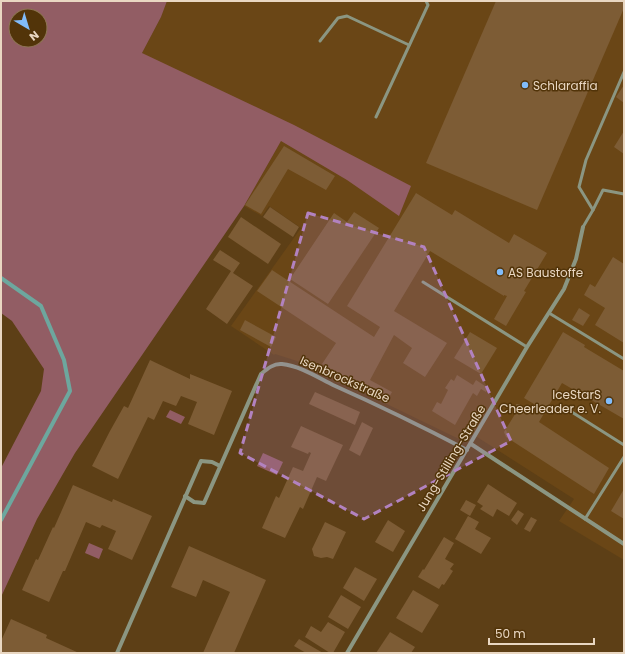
<svg xmlns="http://www.w3.org/2000/svg" width="625" height="654" viewBox="0 0 625 654" font-family="Poppins,sans-serif">
<rect width="100%" height="100%" fill="#5d3f16"/>
<path fill="#6a4616" d="M167,1H624V560L559,521L574,499L466,430L459,439L300,362L275,354L274,355L231,326L301,228L269,206L262,216L244,206L281,141L142,53L161,17Z"/>
<g fill="#925d64" fill-rule="evenodd">
<path d="M1,1H167L161,17L142,53L294,125L411,186L399,216L347,180L281,141L244,206L75,453L37,519L1,597V468L41,391L44,369L12,321L1,313ZM16,16H40V40H16Z"/>
<path d="M170,410L185,417L181,424L166,417Z"/>
<path d="M263,453L283,462L277,475L257,466Z"/>
<path d="M89,543L103,549L99,559L85,553Z"/>
</g>
<g fill="none" stroke-linecap="round" stroke-linejoin="round">
<path stroke="#6da79e" stroke-width="4" d="M1,278L41,306L64,360L70,391L1,520"/>
</g>
<g fill="#7d5c35">
<path d="M496,1H624V8L537,210L426,163Z"/>
<path d="M624,85V103L616,97Z"/>
<path d="M624,131V154L614,147Z"/>
<path d="M284,146L335,176L326,190L288,169L261,214L245,205Z"/>
<path d="M416,193L452,215L455,210L509,243L514,234L547,253L524,291L526,292L506,326L494,319L507,296L504,295V296L430,251L394,311L447,343L425,377L403,363L412,348L394,335L370,380L392,392L387,401L351,382L322,364L336,343L257,291L272,270L374,337L380,327L347,306Z"/>
<path d="M270,207L299,227L293,237L263,217Z"/>
<path d="M354,212L379,228L328,304L290,279L334,213L347,222Z"/>
<path d="M241,217L281,244L268,264L228,237Z"/>
<path d="M220,250L240,263L233,273L253,286L227,324L206,309L231,271L213,260Z"/>
<path d="M613,257L624,264V343L595,325L605,308L584,295L590,284L595,287Z"/>
<path d="M579,308L590,315L583,326L572,320Z"/>
<path d="M245,320L276,337L271,347L240,330Z"/>
<path d="M470,332L497,348L481,374L454,358Z"/>
<path d="M563,332L585,345L584,347L624,371V419L562,383L539,422L609,468L594,494L506,437L504,432L517,411L516,404H520L521,411L527,415L534,404L524,398Z"/>
<path d="M150,360L190,379V374L232,391L214,435L188,424L197,402L181,396L176,406L163,401L154,420L148,417L118,479L92,466L110,431L124,406L128,408Z"/>
<path d="M457,375L473,385L476,380L488,388L486,392L481,389L477,396L473,393L455,425L432,411L437,402L441,404L448,390L445,388L451,379L454,381Z"/>
<path d="M315,392L360,412L355,425L309,404Z"/>
<path d="M362,422L373,428L360,456L349,450Z"/>
<path d="M301,426L343,445L326,481L317,477L303,509L300,507L285,538L262,528L276,496L279,498L293,467L303,471L311,453L309,452L308,454L291,447Z"/>
<path d="M488,484L517,503L509,516L497,509L493,517L480,509L483,506L477,502Z"/>
<path d="M73,485L112,502L113,499L152,516L132,560L108,549L116,531L102,525L100,528L86,522L65,571H63L49,602L22,590L36,559L38,560L53,527L54,528Z"/>
<path d="M624,489V519L611,511Z"/>
<path d="M466,500L476,505L470,516L460,510Z"/>
<path d="M518,510L524,514L517,525L511,520Z"/>
<path d="M468,516L479,522L475,529L491,538L481,554L455,539Z"/>
<path d="M531,517L537,520L530,532L524,529Z"/>
<path d="M388,520L405,531L393,552L375,542Z"/>
<path d="M325,522L346,532L333,559L327,557L321,558L314,556L312,549Z"/>
<path d="M444,537L454,543L445,559L454,564L450,569L453,571L444,585L442,584L439,589L418,577L423,569L424,570Z"/>
<path d="M189,546L266,580L234,653H203L230,592L203,580L196,597L171,587Z"/>
<path d="M355,567L377,579L364,601L343,588Z"/>
<path d="M413,590L439,605L422,633L396,618Z"/>
<path d="M341,595L361,607L348,629L328,617Z"/>
<path d="M11,619L47,635L46,638L79,653H1V641Z"/>
<path d="M328,622L345,632L333,653H330L305,637L311,626L321,632Z"/>
<path d="M390,632L415,647L411,653H376Z"/>
<path d="M299,639L323,653H306L294,646Z"/>
</g>
<g fill="none" stroke-linecap="round" stroke-linejoin="round">
<g stroke="#8b9682" stroke-width="3">
<path d="M320,41L338,18L347,16L409,45"/>
<path d="M376,117L428,5L426,1"/>
<path d="M593,210L579,187L586,160L624,72"/>
<path d="M583,227L593,210L603,190L624,194"/>
<path d="M423,282L527,347"/>
<path d="M549,313L624,359"/>
<path d="M567,409L624,445"/>
<path d="M585,519L624,457"/>
</g>
<g stroke="#8b9682" stroke-width="4">
<path d="M471,444L624,544"/>
<path d="M185,496L194,502L204,503L261,374C267,369 274,363 282,364C300,366 317,377 333,385C378,405 423,427 467,450"/>
<path d="M117,653L201,461L212,462L220,466"/>
<path d="M347,653L527,347L564,289L576,259L583,227"/>
</g>
</g>
<path fill="#b282c0" fill-opacity="0.2" stroke="#b282c0" stroke-width="3" stroke-dasharray="8 5" stroke-linejoin="round" d="M308,213L424,247L511,441L364,519L240,453Z"/>
<g fill="#81bcfa" stroke="#523409" stroke-width="1.5">
<circle cx="525" cy="85" r="4"/>
<circle cx="500" cy="272" r="4"/>
<circle cx="609" cy="401" r="4"/>
</g>
<g text-anchor="middle" dominant-baseline="central" stroke-width="3" stroke-linejoin="round" paint-order="stroke">
<g font-size="12" fill="#e9d7c2" stroke="#523409" text-anchor="start">
<text x="533" y="85">Schlaraffia</text>
<text x="508" y="272">AS Baustoffe</text>
<text x="601" y="394" text-anchor="end">IceStarS<tspan x="601" dy="14">Cheerleader e. V.</tspan></text>
</g>
<g font-size="12" fill="#e9d7c2" stroke="#523409">
<text transform="translate(345 379) rotate(24)">Isenbrockstraße</text>
<text transform="translate(451 458) rotate(-59)">Jung-Stilling-Straße</text>
</g>
</g>
<rect width="625" height="654" fill="none" stroke="#e9d7c2" stroke-width="4"/>
<g transform="translate(28 28) rotate(142)"><circle r="19" fill="#523409" stroke="#8e7553"/>
<path d="M0-3L7 15L0 10L-7 15Z" fill="#81bcfa"/>
<text y="-6" font-size="11" font-weight="bold" text-anchor="middle" fill="#e9d7c2">N</text>
</g>
<path d="M489 638v6h105v-6" fill="none" stroke="#e9d7c2" stroke-width="2"/>
<text x="495" y="638" font-size="12" fill="#e9d7c2" stroke="#523409" stroke-width="3" paint-order="stroke">50 m</text>
</svg>
